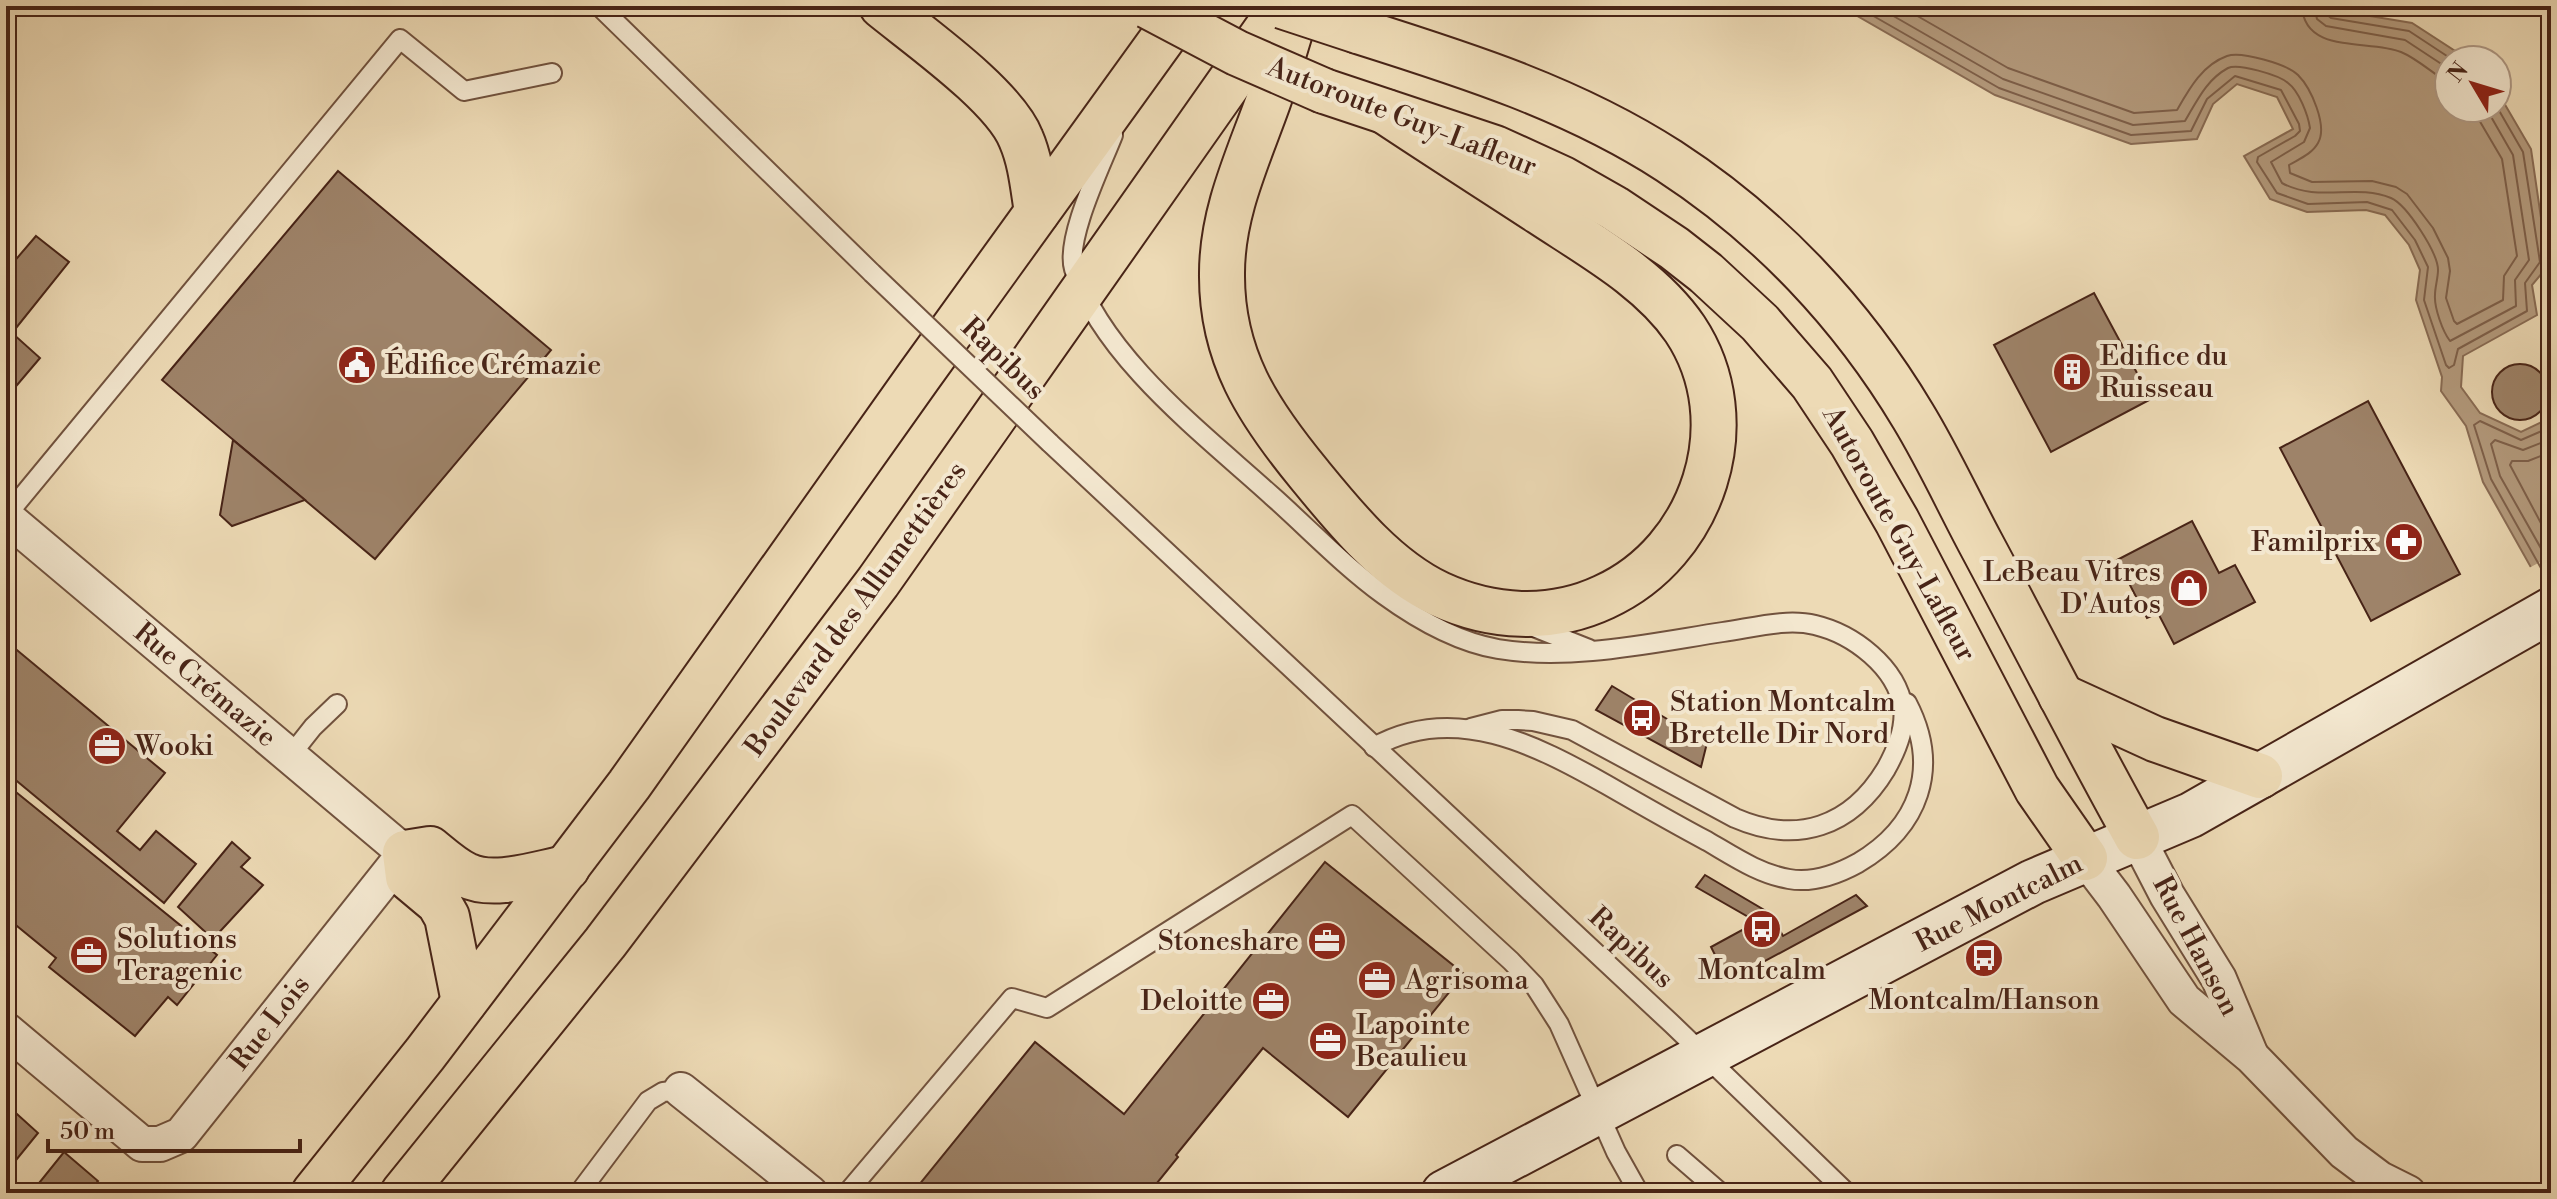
<svg xmlns="http://www.w3.org/2000/svg" width="2557" height="1199" viewBox="0 0 2557 1199" font-family="'Libre Bodoni',serif">
<rect width="100%" height="100%" fill="#eddab5"/>
<filter id="stains"><feTurbulence type="fractalNoise" baseFrequency=".0025" numOctaves="4"/><feColorMatrix values="0 0 0 0 .2 0 0 0 0 .09 0 0 0 0 .02 0 0 0 .5 -.17"/></filter>
<radialGradient id="worn" r=".72"><stop offset=".6" stop-color="#630" stop-opacity="0"/><stop offset="1" stop-color="#630" stop-opacity=".3"/></radialGradient>
<path fill="#b59c7f" stroke="#896c55" stroke-width="2" d="M1840,6H2310L2412,23L2469,60H2449V108H2497V91L2531,149L2548,266L2532,285L2537,315L2463,356L2461,387L2480,413L2521,432L2548,419L2551,422V603L2483,482L2466,426L2441,391L2442,377L2416,300L2420,270L2409,245L2385,215L2366,210L2307,212L2270,199L2244,156L2293,129L2277,97L2237,84L2213,104L2197,139L2131,144L1995,95Z"/>
<path fill="#eddab5" d="M2551,556V607L2527,569Z"/>
<g fill="none" stroke-linecap="round" stroke-linejoin="round">
<g stroke="#7e604b" stroke-width="2">
<path d="M1856,6L1999,88L2131,135L2191,131L2207,99L2235,76L2281,90L2299,124L2300,131L2295,136L2258,157L2257,162L2277,193L2308,204L2367,202L2392,210L2415,240L2428,267L2424,300L2446,365L2449,368L2454,365L2458,349L2527,311L2525,283L2540,262L2523,152L2497,107"/>
<path d="M1876,6L2003,79L2133,125L2185,121C2197,101 2206,80 2228,68C2238,63 2279,75 2288,83C2299,91 2308,115 2310,128L2304,142L2271,162L2282,183C2319,203 2355,183 2391,198C2407,205 2438,253 2438,270C2438,278 2435,287 2435,295C2434,308 2443,332 2450,341L2516,306L2515,280L2529,260L2513,155L2486,108"/>
<path d="M1900,6L2008,68L2134,113L2177,110C2189,89 2202,65 2227,56C2241,51 2287,64 2298,75C2311,88 2328,126 2318,143C2312,154 2299,159 2289,165L2290,173L2312,182L2372,181L2396,187L2407,194L2433,228L2448,258L2450,271L2446,298L2454,321L2457,324L2503,300L2504,276L2517,256L2502,159L2472,108"/>
<path d="M2302,6C2304,55 2370,39 2401,52C2418,59 2433,74 2449,83"/>
<path d="M2314,6L2317,19L2326,26L2405,40L2449,69"/>
<path d="M2324,6L2325,13L2331,18L2409,31L2453,60"/>
<path d="M2551,439L2523,450L2495,440L2491,444L2500,476L2551,566"/>
<path d="M2551,452L2528,461H2512L2510,465L2551,542"/>
<path d="M2551,586L2491,479L2474,425L2480,421L2521,440L2551,427"/>
</g>
</g>
<g fill="#9e8369" stroke="#482417" stroke-width="2">
<path d="M338,171L551,350L375,559L162,380Z"/>
<path d="M36,236L69,262L12,333L40,358L6,398V271Z"/>
<path d="M2094,293L2151,399L2051,452L1994,345Z"/>
<circle cx="2520" cy="392" r="28"/>
<path d="M2368,401L2460,574L2371,621L2280,448Z"/>
<path d="M233,440L305,500L232,526L220,515Z"/>
<path d="M2192,521L2219,573L2235,565L2255,602L2174,644L2158,613L2147,618L2117,560Z"/>
<path d="M6,641L165,773L117,831L140,850L156,831L196,864L164,903L6,772Z"/>
<path d="M1612,686L1707,743L1701,767L1596,710Z"/>
<path d="M6,784L217,955L177,1005L168,997L135,1036L49,967L56,958L6,917Z"/>
<path d="M232,842L250,858L241,867L263,885L213,939L178,907Z"/>
<path d="M1325,862L1464,974L1348,1117L1263,1048L1176,1155L1178,1157L1149,1193H927L918,1186L1035,1042L1124,1114Z"/>
<path d="M1705,875L1771,914L1783,936L1856,895L1867,906L1728,981L1711,947L1757,922L1696,887Z"/>
<path d="M7,1105L38,1133L8,1170L6,1169Z"/>
<path d="M64,1152L98,1181L88,1193H31Z"/>
</g>
<g fill="none" stroke-linecap="round" stroke-linejoin="round">
<g stroke="#71523e" stroke-width="22">
<g id="lane">
<path d="M599,6L872,273"/>
<path d="M1113,135C1101,166 1065,239 1074,269C1103,358 1205,435 1272,496C1309,529 1344,566 1384,595C1417,619 1458,642 1498,649C1571,661 1651,643 1723,632C1752,628 1786,618 1815,625C1853,634 1897,667 1903,708C1906,729 1896,751 1886,769C1851,827 1797,845 1735,818L1572,730L1533,721L1518,720H1502L1471,728"/>
<path d="M1050,443L1673,1025L1847,1193"/>
<path d="M6,516L400,39L464,91L552,73"/>
<path d="M1531,626L1589,649"/>
<path d="M1374,747C1454,702 1536,745 1607,785C1640,804 1673,823 1707,841C1733,856 1759,874 1789,879C1812,883 1838,874 1858,863C1919,827 1941,768 1907,703"/>
<path d="M290,756L313,727L337,704"/>
<path d="M1677,1155L1721,1193"/>
<path d="M579,1193L648,1101L663,1092L681,1090"/>
<path d="M847,1193L1012,998L1047,1008L1352,815L1511,961L1534,985L1559,1024L1616,1152L1639,1193"/>
</g>
</g>
<g stroke="#71523e" stroke-width="38">
<g id="street">
<path d="M6,517L405,853L181,1135L160,1144H142L6,1030"/>
<path d="M2137,837L2167,895L2219,979L2250,1053"/>
<path d="M2085,858L2114,896L2184,1000L2252,1057L2344,1152L2380,1179L2408,1193"/>
<path d="M681,1090L810,1193"/>
</g>
</g>
<g stroke="#482417" stroke-width="48">
<path id="secondary" d="M1444,1193L2033,882L2191,815L2551,610"/>
</g>
<g stroke="#482417" stroke-width="48">
<g id="primary">
<path d="M464,1002L447,917L439,903L408,877L405,853L430,849C441,858 453,869 466,875C494,889 538,873 567,868"/>
<path d="M314,1193L425,1054L629,785L919,376L1186,6"/>
<path d="M403,1193L605,943L878,582L1283,6"/>
</g>
</g>
<g stroke="#482417" stroke-width="48">
<g id="highway">
<path d="M882,6C920,37 1004,96 1021,139C1031,162 1033,188 1037,212"/>
<path d="M1298,6C1288,38 1279,71 1268,102C1248,158 1222,212 1222,273C1221,356 1258,412 1309,474C1345,518 1386,569 1439,594C1491,618 1551,622 1604,597C1703,552 1747,422 1685,329C1651,279 1591,246 1541,213C1489,179 1437,146 1386,112"/>
<path d="M1358,31C1466,65 1573,99 1669,161C1769,226 1852,314 1913,416C1938,457 1958,501 1981,544C2033,641 2083,740 2137,837"/>
<path d="M1324,91L1495,148L1563,179L1614,208L1674,248L1706,273L1760,323L1812,383L1852,443L1897,521L2037,789L2085,858"/>
<path d="M2061,696L2155,739L2260,776"/>
</g>
</g>
<use href="#lane" stroke="#f3e7cf" stroke-width="18"/>
<use href="#street" stroke="#f3e7cf" stroke-width="34"/>
<use href="#secondary" stroke="#f3e7cf" stroke-width="44"/>
<use href="#primary" stroke="#eddab5" stroke-width="44"/>
<use href="#highway" stroke="#eddab5" stroke-width="44"/>
<g stroke="#71523e" stroke-width="22" stroke-linecap="butt">
<path id="lane-bridge" d="M872,273L1050,443"/>
</g>
<g stroke="#482417" stroke-width="48" stroke-linecap="butt">
<g id="highway-bridge">
<path d="M1148,6L1237,53L1324,91"/>
<path d="M1282,6L1358,31"/>
</g>
</g>
<use href="#lane-bridge" stroke="#f3e7cf" stroke-width="18"/>
<use href="#highway-bridge" stroke="#eddab5" stroke-width="44"/>
</g>
<defs>
<g id="civic-disc" transform="scale(2)"><circle r="9.5" fill="#8f2418" stroke="#f3e7cf"/><path d="M-.6-6.5H3V-4.5H.6V-3L4-1V1h2V6H-6V1h2V-1L-.6-3ZM-1.2 2.5V6h2.4V2.5Z" fill="#fff"/></g>
<g id="building-disc" transform="scale(2)"><circle r="9.5" fill="#8f2418" stroke="#f3e7cf"/><path d="M-4-6H4V6H1V3H-1V6H-4ZM-2.5-4.3h1.7v1.8h-1.7ZM.8-4.3h1.7v1.8H.8ZM-2.5-1h1.7V.8h-1.7ZM.8-1h1.7V.8H.8Z" fill="#fff"/></g>
<g id="pharmacy-disc" transform="scale(2)"><circle r="9.5" fill="#8f2418" stroke="#f3e7cf"/><path d="M-2-6h4v4h4v4h-4v4h-4v-4h-4v-4h4Z" fill="#fff"/></g>
<g id="shop-disc" transform="scale(2)"><circle r="9.5" fill="#8f2418" stroke="#f3e7cf"/><path d="M-5-2.5h2.3a2.7 3.5 0 0 1 5.4 0H5L5.5 6h-11ZM-1.5-2.5h3a1.5 2.3 0 0 0-3 0Z" fill="#fff"/></g>
<g id="bus-disc" transform="scale(2)"><circle r="9.5" fill="#8f2418" stroke="#f3e7cf"/><path d="M-5-6H5V4H4V6H2V4H-2V6H-4V4H-5ZM-3.5-4V0h7V-4ZM-3.5 1.2v1.5H-2V1.2ZM2 1.2v1.5H3.5V1.2Z" fill="#fff"/></g>
<g id="office-disc" transform="scale(2)"><circle r="9.5" fill="#8f2418" stroke="#f3e7cf"/><path d="M-6-3h4V-5.5h4V-3h4V5H-6ZM-1-4.5V-3h2v-1.5ZM-6 0V1H6V0Z" fill="#fff"/></g>
</defs>
<g fill-rule="evenodd">
<use href="#civic-disc" x="357" y="365"/>
<use href="#building-disc" x="2072" y="372"/>
<use href="#pharmacy-disc" x="2404" y="542"/>
<use href="#shop-disc" x="2189" y="588"/>
<use href="#bus-disc" x="1642" y="718"/>
<use href="#office-disc" x="107" y="746"/>
<use href="#bus-disc" x="1762" y="929"/>
<use href="#office-disc" x="1327" y="941"/>
<use href="#office-disc" x="89" y="955"/>
<use href="#bus-disc" x="1984" y="958"/>
<use href="#office-disc" x="1377" y="980"/>
<use href="#office-disc" x="1271" y="1001"/>
<use href="#office-disc" x="1328" y="1041"/>
</g>
<g text-anchor="middle" dominant-baseline="central" stroke-width="8" stroke-linejoin="round" paint-order="stroke">
<g font-size="28" fill="#482417" stroke="#f3e7cf">
<text transform="translate(1402 117) rotate(21)">Autoroute Guy-Lafleur</text>
<text transform="translate(1003 359) rotate(44)">Rapibus</text>
<text transform="translate(1899 534) rotate(61)">Autoroute Guy-Lafleur</text>
<text transform="translate(856 609) rotate(-54)">Boulevard des Allumettières</text>
<text transform="translate(205 685) rotate(40)">Rue Crémazie</text>
<text transform="translate(1999 903) rotate(-27)">Rue Montcalm</text>
<text transform="translate(2196 946) rotate(62)">Rue Hanson</text>
<text transform="translate(1631 948) rotate(43)">Rapibus</text>
<text transform="translate(270 1023) rotate(-52)">Rue Lois</text>
</g>
<g font-size="28" fill="#482417" stroke="#f3e7cf" text-anchor="start">
<text x="2100" y="356">Edifice du<tspan x="2100" dy="32">Ruisseau</tspan></text>
<text x="385" y="365">Édifice Crémazie</text>
<text x="2376" y="542" text-anchor="end">Familprix</text>
<text x="2161" y="572" text-anchor="end">LeBeau Vitres<tspan x="2161" dy="32">D'Autos</tspan></text>
<text x="1670" y="702">Station Montcalm<tspan x="1670" dy="32">Bretelle Dir Nord</tspan></text>
<text x="135" y="746">Wooki</text>
<text x="117" y="939">Solutions<tspan x="117" dy="32">Teragenic</tspan></text>
<text x="1299" y="941" text-anchor="end">Stoneshare</text>
<text x="1762" y="970" text-anchor="middle">Montcalm</text>
<text x="1405" y="980">Agrisoma</text>
<text x="1984" y="1000" text-anchor="middle">Montcalm/Hanson</text>
<text x="1243" y="1001" text-anchor="end">Deloitte</text>
<text x="1356" y="1025">Lapointe<tspan x="1356" dy="32">Beaulieu</tspan></text>
</g>
</g>
<rect width="2557" height="1199" fill="none" stroke="#eddab5" stroke-width="32"/>
<rect x="8" y="8" width="2541" height="1183" fill="none" stroke="#482417" stroke-width="4"/>
<rect x="16" y="16" width="2525" height="1167" fill="none" stroke="#482417" stroke-width="2"/>
<g transform="translate(2473 84) rotate(308)"><circle r="38" fill="#f3e7cf" stroke="#af9985" stroke-width="2"/>
<path d="M0-6L14 30L0 20L-14 30Z" fill="#8f2418"/>
<text y="-12" font-size="22" font-weight="bold" text-anchor="middle" fill="#482417">N</text>
</g>
<path d="M48 1139v12h252v-12" fill="none" stroke="#482417" stroke-width="4"/>
<text x="60" y="1139" font-size="24" fill="#482417" stroke="#f3e7cf" stroke-width="6" paint-order="stroke">50 m</text>
<rect width="100%" height="100%" filter="url(#stains)"/>
<rect width="100%" height="100%" fill="url(#worn)"/>
</svg>
